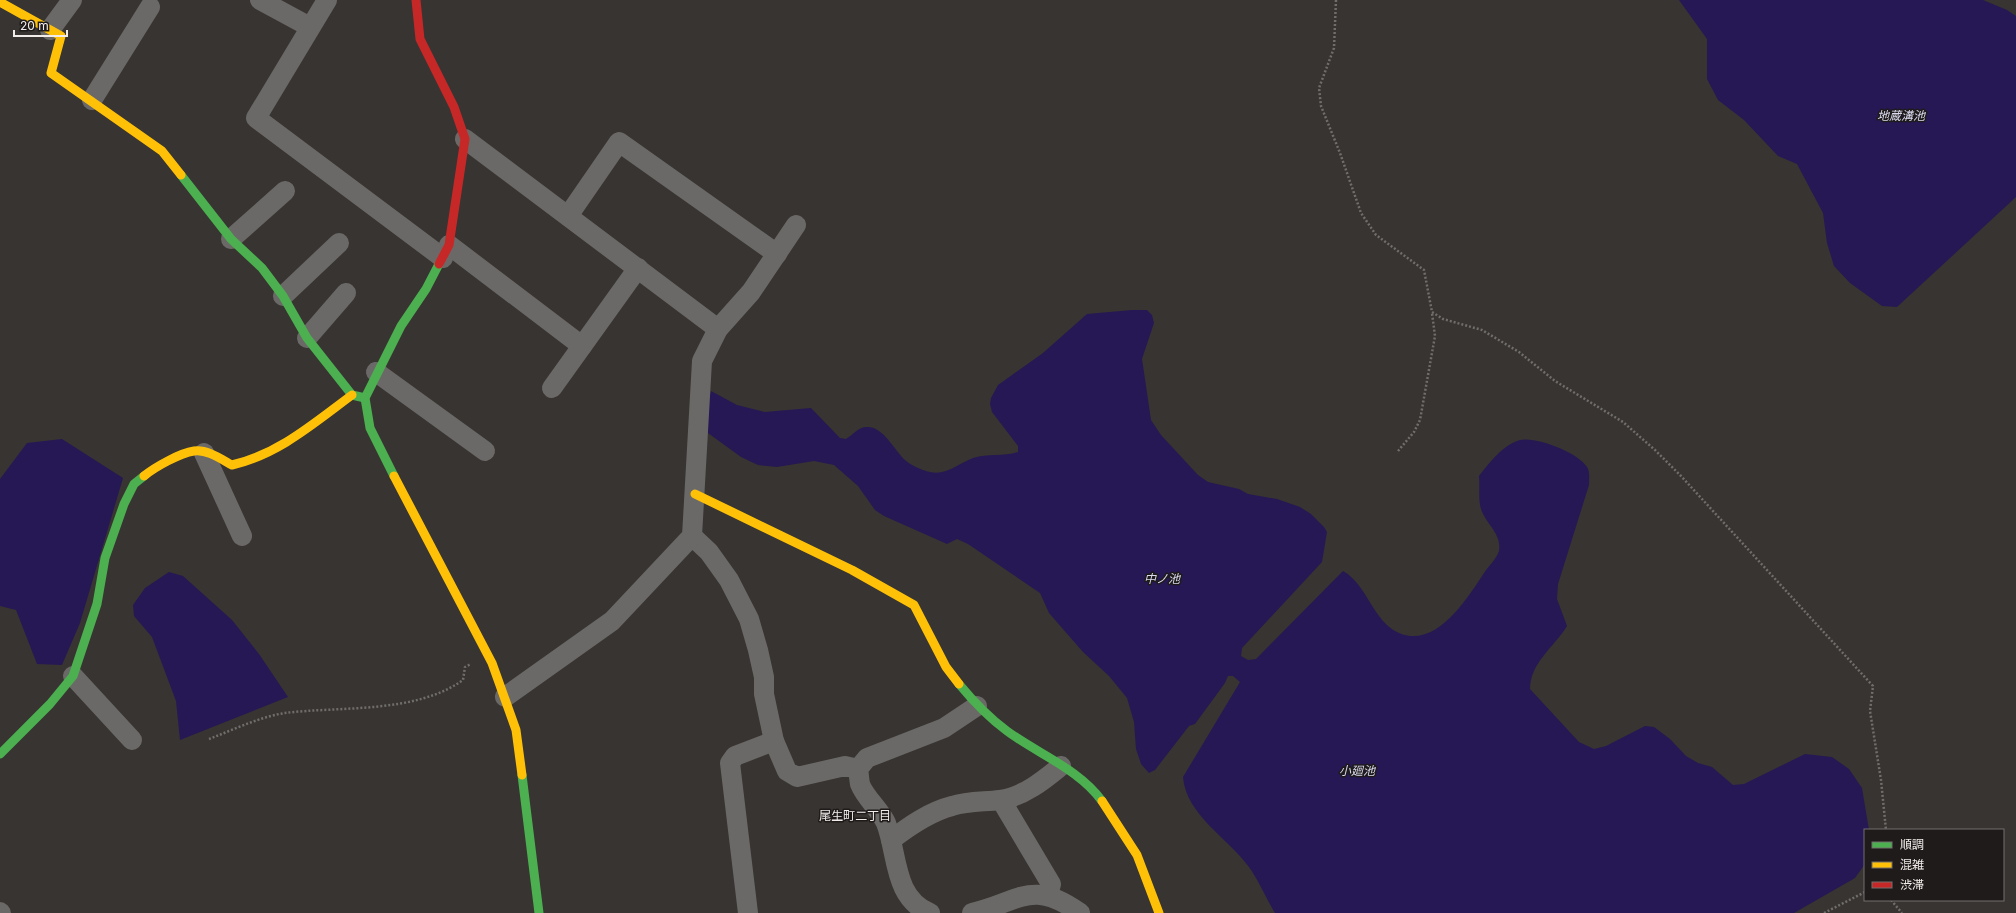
<svg xmlns="http://www.w3.org/2000/svg" width="2016" height="913" viewBox="0 0 2016 913" font-family="Inter,'Noto Sans JP',sans-serif">
<rect width="100%" height="100%" fill="#373431"/>
<g fill="#261854">
<path d="M1679,0H1983L2007,10L2016,16V197L1897,307L1882,306L1850,283L1834,266L1827,243L1823,213L1797,164L1778,156L1744,120L1718,100L1707,79V39Z"/>
<path d="M1132,310H1147L1152,315L1154,323L1142,359L1151,420L1161,435L1198,475L1208,482L1239,489L1248,494L1277,499L1300,507L1311,514L1324,527L1327,532L1322,562L1242,648L1241,656L1248,660L1256,659L1343,571C1368,585 1372,621 1399,633C1436,649 1467,599 1484,573C1488,567 1497,558 1499,551C1502,534 1486,524 1481,509C1478,500 1480,486 1479,476C1489,463 1504,444 1520,440C1536,436 1579,453 1587,467C1590,471 1589,479 1589,485L1558,584L1557,599L1567,626C1554,647 1530,663 1530,689L1579,742L1594,749L1606,746L1645,726L1654,727L1670,739L1686,756L1698,763L1712,767L1733,785L1744,784L1805,754L1832,757L1849,769L1862,788L1869,830H1865V864L1855,878L1794,913H1275C1266,898 1259,881 1249,867C1228,838 1186,815 1183,777L1240,682L1233,676H1228L1225,683L1195,724L1189,726L1155,770L1149,773L1141,764L1136,749L1134,722L1127,698L1109,676L1083,652L1049,613L1040,593L968,544L957,539L947,544L884,516L875,510L858,486L834,465L814,461L777,467L758,465L741,457L708,433V401L711,391L737,405L765,412L811,408L840,438L846,439C853,435 858,427 867,427C883,426 895,451 905,460C912,466 922,470 930,472C946,476 959,463 973,458C988,453 1003,457 1018,452V446L992,412L990,404L991,398L998,385L1043,353L1087,314Z"/>
<path d="M62,439L123,478L80,623L62,665L37,664L16,610L0,606V479L27,443Z"/>
<path d="M169,572L183,576L232,620L259,654L288,697L180,740L176,701L152,637L134,616L133,605L145,588Z"/>
</g>
<g fill="none" stroke-linecap="round" stroke-linejoin="round">
<g stroke="#706e6c" stroke-width="2.5" stroke-dasharray="2 2" stroke-linecap="butt">
<path d="M1336,0L1334,48L1319,88L1321,106L1340,153L1361,213L1376,235L1424,270L1432,312L1443,319L1482,330L1519,352L1555,381L1623,422L1655,450L1681,476L1873,686L1870,711L1881,780L1886,830"/>
<path d="M1398,451L1414,432L1420,420L1435,336L1432,313"/>
<path d="M209,739C233,730 259,717 285,713C341,706 415,714 463,680L465,667L471,664"/>
<path d="M1891,900L1902,913"/>
<path d="M1824,913L1865,892"/>
</g>
<g stroke="#6b6967" stroke-width="20">
<path d="M260,0L310,27"/>
<path d="M327,0L256,118L443,258"/>
<path d="M50,30L72,0"/>
<path d="M92,100L150,7"/>
<path d="M465,139L718,329"/>
<path d="M568,216L619,142L777,254"/>
<path d="M231,239L285,191"/>
<path d="M449,245L582,346"/>
<path d="M283,296L339,243"/>
<path d="M307,338L346,293"/>
<path d="M376,372L485,451"/>
<path d="M552,388L638,268"/>
<path d="M204,453L242,536"/>
<path d="M692,536L709,552L729,580L749,619L758,650L764,677V694L774,741L787,771L797,777L845,766L858,769"/>
<path d="M73,676L132,740"/>
<path d="M505,697L612,621L692,536L702,361L718,329L751,292L796,225"/>
<path d="M1001,800L1051,884L1048,895"/>
<path d="M891,840C909,826 929,812 952,806C968,801 983,802 1000,800C1023,797 1044,780 1061,766"/>
<path d="M0,912L1,913"/>
<path d="M748,913L730,763L735,756L774,741"/>
<path d="M930,913C893,898 898,854 886,823C880,809 865,798 860,784C859,779 859,774 858,769L867,758L944,728L977,706"/>
<path d="M972,913C1020,902 1031,878 1080,913"/>
</g>
<g stroke="#4caf50" stroke-width="9">
<path d="M181,175L231,239L262,268L283,296L307,338L352,395L365,398"/>
<path d="M394,476L370,428L365,398L401,326L426,289L439,264"/>
<path d="M959,684C973,701 988,717 1007,731C1038,754 1079,769 1102,801"/>
<path d="M0,754L50,704L73,676L97,604L105,558L124,504L134,484L144,476"/>
<path d="M522,775L539,913"/>
</g>
<g stroke="#ffc107" stroke-width="9">
<path d="M0,2L61,36L51,73L162,151L181,175"/>
<path d="M144,476C155,467 180,453 194,451C207,449 221,459 232,465C279,454 314,423 352,395"/>
<path d="M394,476L492,663L516,730L522,775"/>
<path d="M695,494L852,570L914,605L946,667L959,684"/>
<path d="M1102,801L1137,855L1159,913"/>
</g>
<path stroke="#c62828" stroke-width="9" d="M416,0L420,39L454,107L465,139L449,245L439,264"/>
</g>
<g text-anchor="middle" dominant-baseline="central" stroke-width="3" stroke-linejoin="round" paint-order="stroke">
<g font-size="12" font-style="italic" fill="#dbdaef" stroke="#1e1b1a">
<text x="1901" y="115">地蔵溝池</text>
<text x="1162" y="578">中ノ池</text>
<text x="1357" y="770">小廻池</text>
</g>
<g font-size="12" fill="#f2edeb" stroke="#1e1b1a">
<text x="855" y="815">尾生町二丁目</text>
</g>
</g>
<rect x="1864" y="829" width="140" height="72" fill="#1e1b1a" stroke="#736f6e"/>
<rect x="1872" y="842" width="20" height="6" fill="#4caf50" stroke="#736f6e"/>
<text x="1900" y="849" font-size="12" fill="#f2edeb">順調</text>
<rect x="1872" y="862" width="20" height="6" fill="#ffc107" stroke="#736f6e"/>
<text x="1900" y="869" font-size="12" fill="#f2edeb">混雑</text>
<rect x="1872" y="882" width="20" height="6" fill="#c62828" stroke="#736f6e"/>
<text x="1900" y="889" font-size="12" fill="#f2edeb">渋滞</text>
<path d="M14 30v6h53v-6" fill="none" stroke="#f2edeb" stroke-width="2"/>
<text x="20" y="30" font-size="12" fill="#f2edeb" stroke="#1e1b1a" stroke-width="3" paint-order="stroke">20 m</text>
</svg>
